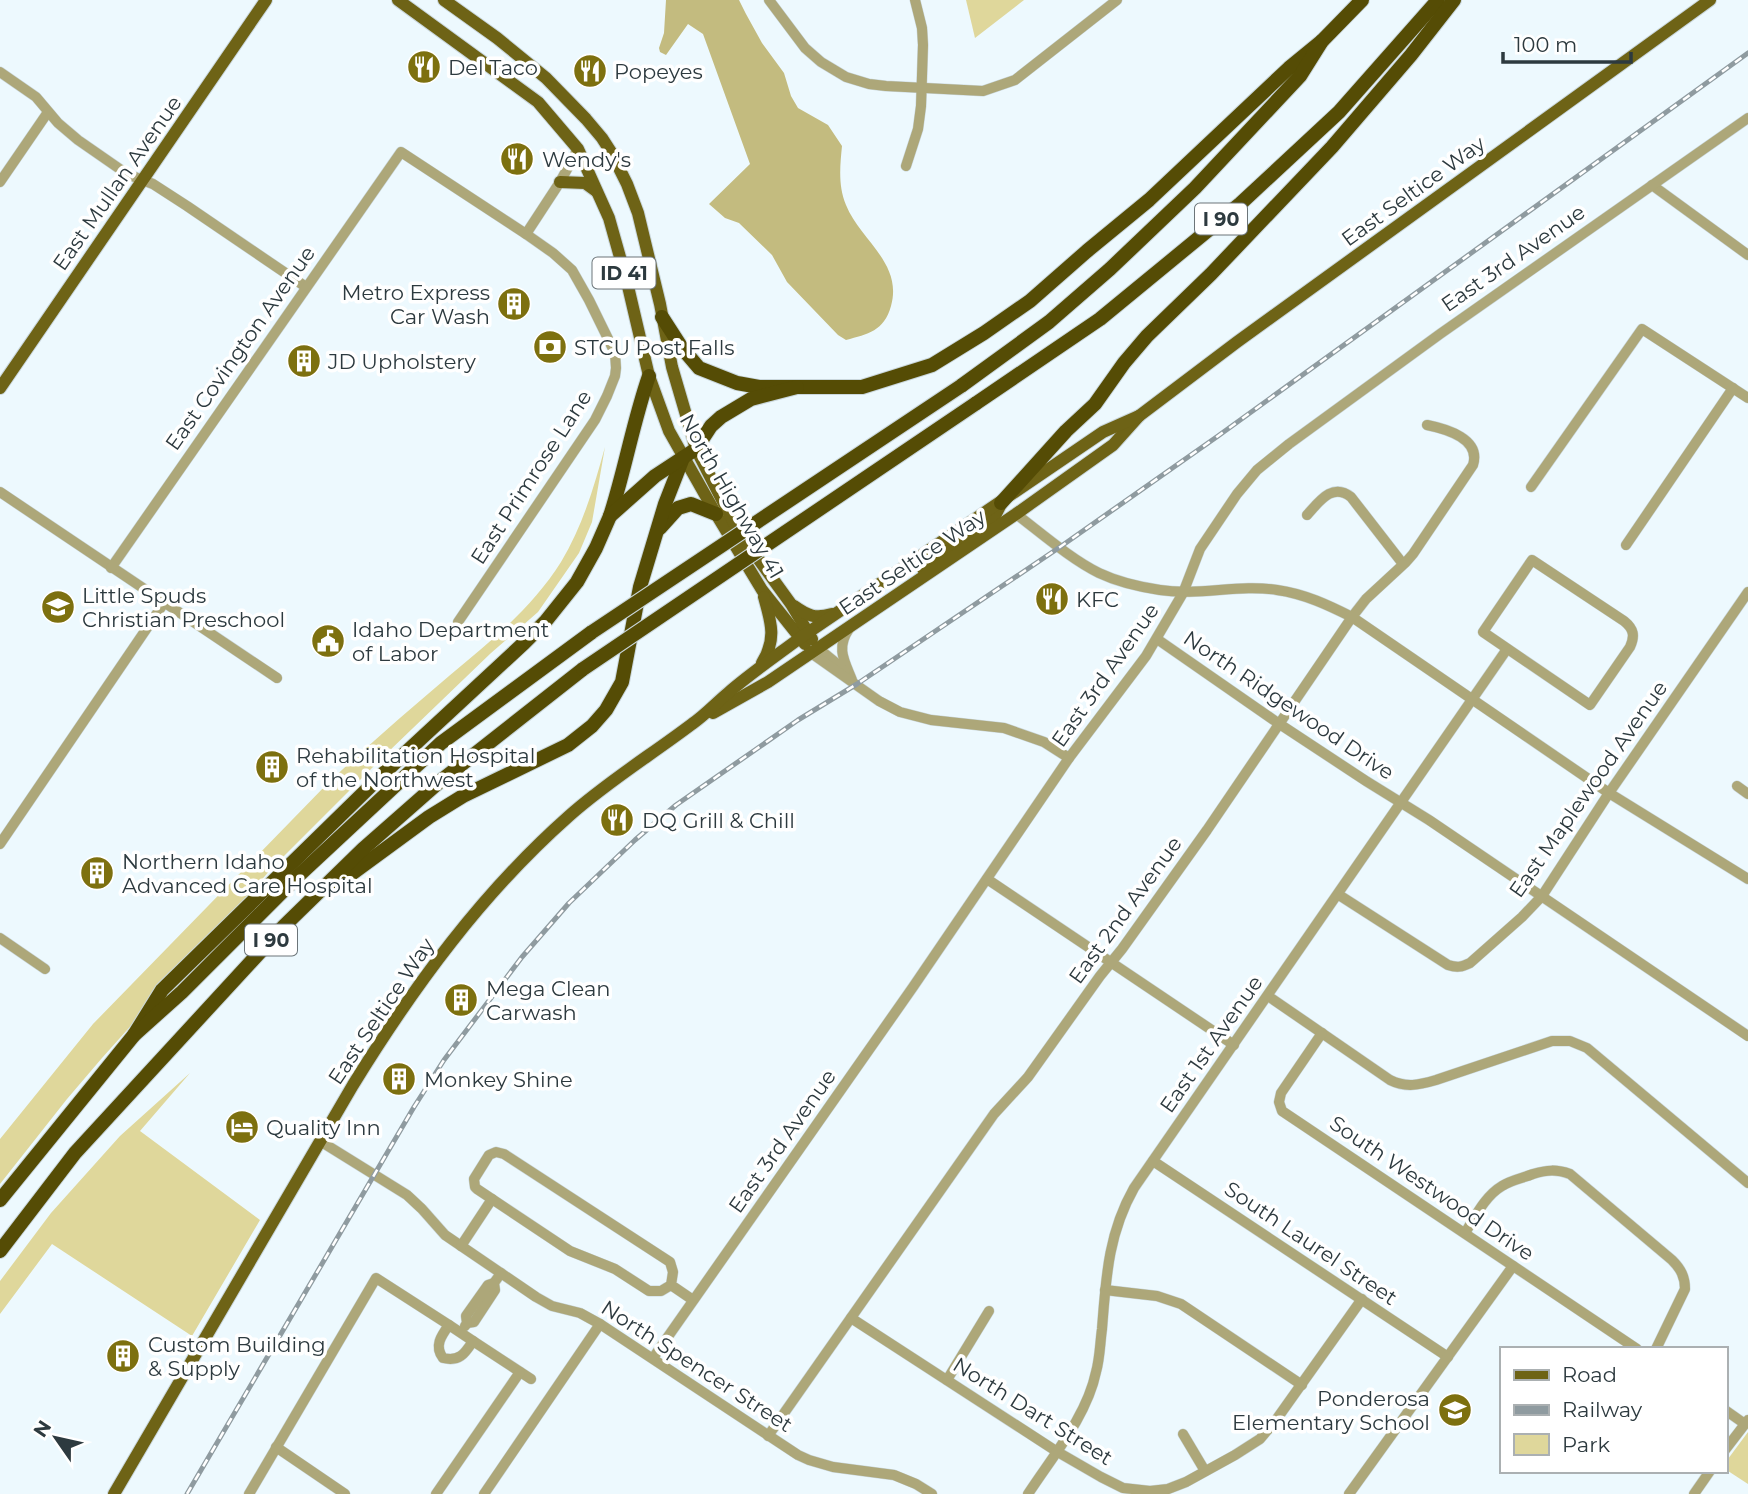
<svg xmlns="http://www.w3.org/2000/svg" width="1748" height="1494" viewBox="0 0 1748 1494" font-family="Montserrat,sans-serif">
<rect width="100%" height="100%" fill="#edf9fe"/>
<g fill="#dfd79b">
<path d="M966,0H1024L975,38Z"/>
<path d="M605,447L592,522L579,553L538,612L491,653L386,754L273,867L102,1058L67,1099L0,1184V1139L93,1024L328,783C367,746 408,711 449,676C490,642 532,608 561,562C583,525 594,487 605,447Z"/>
<path d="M190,1073L140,1131L260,1220L192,1336L52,1244L0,1314V1281L51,1213L120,1136Z"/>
<path d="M1748,1432V1484L1725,1469V1463Z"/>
</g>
<path fill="#c3bb7f" d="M666,0H739L746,14L762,43L784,73L791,96L798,108L828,125L842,146C840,166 838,186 846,205C860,240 903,263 891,306C884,331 868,334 846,340L838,335L787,282L772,255L739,223L725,218L709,204L750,164L703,34L688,24L666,55L660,52L659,48L664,33Z"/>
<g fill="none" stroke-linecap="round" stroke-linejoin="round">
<g stroke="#cad7dc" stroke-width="11">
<g id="minor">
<path d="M769,0L805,48L821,62L846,77L869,84L886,86L983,91L1015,80L1117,0"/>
<path d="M0,72L36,97L58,123L78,140L127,174L153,184L187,206L306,287"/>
<path d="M906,166L918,129L921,106L923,45L922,28L915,0"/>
<path d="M0,182L48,112"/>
<path d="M1652,185L1748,255"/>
<path d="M526,234L560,182L578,149"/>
<path d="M1531,487L1642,329L1748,398"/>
<path d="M0,492L277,678"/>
<path d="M1016,514C1041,533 1072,560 1099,573C1118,582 1140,587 1160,590C1199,596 1239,584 1277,590C1305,594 1328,605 1352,617L1609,793L1748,879"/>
<path d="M1307,515C1319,502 1332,482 1351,497L1403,564"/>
<path d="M1626,545L1733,388"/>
<path d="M1532,560L1624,621C1634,629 1635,636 1630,647L1590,705L1483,632Z"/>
<path d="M111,568L401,152L526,234L553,253L572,270L589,300L615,353L616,368L615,376L607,396L595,420L458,622"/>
<path d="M849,629C836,648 844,660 852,680"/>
<path d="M1157,639L1278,723L1366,781L1429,820L1748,1036"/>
<path d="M818,648L835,662L845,672"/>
<path d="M811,653L879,701L900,712L931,720L1004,728L1044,742L1069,758"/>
<path d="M1737,786L1748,794"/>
<path d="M0,844L164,603"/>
<path d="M987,879L1234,1045"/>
<path d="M1339,895L1448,965C1457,968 1462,967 1470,963L1522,917L1542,896L1609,793L1748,592"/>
<path d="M0,938L45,969"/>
<path d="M1268,996L1390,1080C1406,1088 1419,1085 1436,1080L1552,1041H1570L1587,1048L1748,1183"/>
<path d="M1322,1033L1281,1093L1279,1102L1282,1111L1637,1349"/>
<path d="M320,1141L407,1195L422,1209L445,1235L536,1297L552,1306L580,1313L600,1324L798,1455L809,1460L833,1467L894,1475L916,1484L932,1494"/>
<path d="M1153,1161L1448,1357"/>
<path d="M1465,1233C1475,1217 1485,1196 1502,1186C1511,1180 1523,1178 1533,1174C1547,1170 1556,1169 1570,1174L1672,1260C1681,1269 1685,1277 1685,1289L1656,1349"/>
<path d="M461,1246L492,1199"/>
<path d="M671,1285L661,1291H649L615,1269L570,1251L477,1189L475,1187L474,1179L489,1155L496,1152L504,1154L670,1262L673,1272L671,1285L693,1300"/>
<path d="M1105,1290L1157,1296L1181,1304L1302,1385"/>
<path d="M851,1318L1056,1451L1101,1477L1123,1488L1150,1491L1168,1489L1186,1482L1235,1455L1260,1439L1276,1420L1362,1299"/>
<path d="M467,1323L474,1322L495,1290L494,1283L501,1273"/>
<path d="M449,1325L473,1341C465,1353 460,1362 443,1358C434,1346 441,1336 449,1325Z"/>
<path d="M465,1326L467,1323L466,1316L488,1285L494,1283"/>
<path d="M473,1341L531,1379"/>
<path d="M653,1358L913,987L1069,758L1146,656L1183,593L1200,549L1237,494L1257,470L1289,444L1440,334L1748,118"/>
<path d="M947,1380L989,1311"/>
<path d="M1725,1410L1745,1424"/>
<path d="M1183,1434L1205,1471"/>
<path d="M768,1436L994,1114L1028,1077L1100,976L1122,949L1207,830L1352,617L1366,599L1406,562L1413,554L1473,465C1481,439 1447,429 1427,425"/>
<path d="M276,1447L345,1494"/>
<path d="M1725,1450L1748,1420"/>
<path d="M249,1494L376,1278L449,1325"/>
<path d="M436,1494L520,1372"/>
<path d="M484,1494L600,1324"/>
<path d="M1028,1494C1052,1457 1087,1416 1096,1372C1100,1358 1100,1343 1102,1329C1106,1278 1108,1234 1134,1188L1507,649"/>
<path d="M1349,1494L1513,1266"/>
<path d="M1694,1494L1710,1471"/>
</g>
</g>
<g stroke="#cad7dc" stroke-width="14">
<g id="major">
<path d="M398,0L538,102L578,149L609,218L627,282L649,376L669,431L716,514L762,590L805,644"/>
<path d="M444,0L497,38L546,78L586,119L602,138L611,152L627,184L638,213L660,304L672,367L696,449L738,531L791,604L812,639"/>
<path d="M560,182L585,183L596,191"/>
<path d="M0,388L266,0"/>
<path d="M923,569L940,555L992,519L996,514L1000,506"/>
<path d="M794,606C808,616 815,619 832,614"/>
<path d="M762,663C777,639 771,622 764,597"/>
<path d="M713,713L768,682L1016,514L1113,445L1139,416L1237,342L1710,0"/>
<path d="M114,1494L353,1085C414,986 482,893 569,816C607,782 651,755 692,724C705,715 716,703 728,693C751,673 776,656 800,638L1103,432L1139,416"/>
</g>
</g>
<g stroke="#cad7dc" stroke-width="16">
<g id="highway">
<path d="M662,317L682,348L699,368L737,383L759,387H862L932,365L984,333L1030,301L1087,251L1149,200L1289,68L1322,41"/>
<path d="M961,386L1049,322L1110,269L1195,188L1300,76L1322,41L1362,0"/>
<path d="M975,404L1100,319L1240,204L1339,112L1438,0"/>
<path d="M1001,503L1066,431L1095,404L1124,363L1147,336L1211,274L1332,147L1411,55L1454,0"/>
<path d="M610,516C625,470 633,422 649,376"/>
<path d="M660,528L678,508L691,504L716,514"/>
<path d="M339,883L429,817L463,796L568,745L592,726L606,710L622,682L640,587L665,504L683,458"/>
<path d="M134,1035L162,990L387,770L524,643L545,622L577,582L596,548L610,516L655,476L696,449L711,426L721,417L751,399L797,387"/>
<path d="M0,1200L134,1035L182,992L298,876L441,743L592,632"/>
<path d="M0,1251L75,1153L284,926L363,849L438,783L583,669"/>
</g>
</g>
<use href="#minor" stroke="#ada779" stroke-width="10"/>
<use href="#major" stroke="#6e6316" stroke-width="12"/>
<use href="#highway" stroke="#554c05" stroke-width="14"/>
<g stroke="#8f9ba0" stroke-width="5">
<path id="rail" d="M187,1494L414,1107L444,1060L522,957L569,903L635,840L676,805L798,720L857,684L1060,547L1218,436L1748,53"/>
</g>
<use href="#rail" stroke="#fff" stroke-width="2.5" stroke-dasharray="8" stroke-linecap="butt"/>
<g stroke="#cad7dc" stroke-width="16" stroke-linecap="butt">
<g id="highway-bridge">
<path d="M592,632L961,386"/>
<path d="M583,669L975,404"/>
</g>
</g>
<use href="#highway-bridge" stroke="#554c05" stroke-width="14"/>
</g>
<defs>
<g id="restaurant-disc" transform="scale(1.75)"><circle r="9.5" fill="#7d700f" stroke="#fff"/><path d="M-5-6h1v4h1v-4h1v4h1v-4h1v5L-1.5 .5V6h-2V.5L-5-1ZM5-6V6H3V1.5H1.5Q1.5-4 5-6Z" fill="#fff"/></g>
<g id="building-disc" transform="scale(1.75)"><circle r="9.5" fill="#7d700f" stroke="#fff"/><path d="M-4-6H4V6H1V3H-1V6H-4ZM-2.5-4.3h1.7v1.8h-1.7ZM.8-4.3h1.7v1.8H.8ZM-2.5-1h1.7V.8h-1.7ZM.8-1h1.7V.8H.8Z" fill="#fff"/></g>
<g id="bank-disc" transform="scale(1.75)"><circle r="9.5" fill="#7d700f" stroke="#fff"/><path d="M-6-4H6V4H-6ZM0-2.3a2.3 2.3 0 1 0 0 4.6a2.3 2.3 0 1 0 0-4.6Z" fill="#fff"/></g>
<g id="school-disc" transform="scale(1.75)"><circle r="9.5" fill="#7d700f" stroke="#fff"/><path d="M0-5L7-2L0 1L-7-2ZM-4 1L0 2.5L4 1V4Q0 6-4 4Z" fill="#fff"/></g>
<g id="civic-disc" transform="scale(1.75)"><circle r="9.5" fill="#7d700f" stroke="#fff"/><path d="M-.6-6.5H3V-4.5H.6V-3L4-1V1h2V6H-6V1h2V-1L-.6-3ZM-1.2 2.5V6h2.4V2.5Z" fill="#fff"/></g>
<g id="hotel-disc" transform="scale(1.75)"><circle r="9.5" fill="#7d700f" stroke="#fff"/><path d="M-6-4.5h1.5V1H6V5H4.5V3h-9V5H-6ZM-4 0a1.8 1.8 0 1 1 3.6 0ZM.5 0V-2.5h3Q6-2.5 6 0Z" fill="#fff"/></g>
</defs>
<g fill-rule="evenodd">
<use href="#restaurant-disc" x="424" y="67"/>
<use href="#restaurant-disc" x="590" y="71"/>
<use href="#restaurant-disc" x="517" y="159"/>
<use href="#building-disc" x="514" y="304"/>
<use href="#bank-disc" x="550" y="347"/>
<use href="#building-disc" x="304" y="361"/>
<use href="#restaurant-disc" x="1052" y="599"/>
<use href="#school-disc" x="58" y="607"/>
<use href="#civic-disc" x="328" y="641"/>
<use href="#building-disc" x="272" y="767"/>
<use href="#restaurant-disc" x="617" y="820"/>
<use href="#building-disc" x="97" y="873"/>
<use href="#building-disc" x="461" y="1000"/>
<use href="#building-disc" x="399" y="1079"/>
<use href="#hotel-disc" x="242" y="1127"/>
<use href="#building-disc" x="123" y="1356"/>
<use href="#school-disc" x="1455" y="1410"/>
</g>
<g text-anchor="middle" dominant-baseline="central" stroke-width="7" stroke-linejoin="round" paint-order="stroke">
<g fill="#fff" stroke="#6c7579" stroke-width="2">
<rect x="1195" y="203.5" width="52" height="31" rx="5"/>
<rect x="592.5" y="257.5" width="63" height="31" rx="5"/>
<rect x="245" y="924.5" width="52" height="31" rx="5"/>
</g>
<g font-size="19" font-weight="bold" fill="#2d3a3f">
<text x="1221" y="219">I 90</text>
<text x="624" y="273">ID 41</text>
<text x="271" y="940">I 90</text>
</g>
<g font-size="21" fill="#2d3a3f" stroke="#fff" text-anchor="start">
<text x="448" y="67">Del Taco</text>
<text x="614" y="71">Popeyes</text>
<text x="542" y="159">Wendy's</text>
<text x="490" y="292" text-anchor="end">Metro Express<tspan x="490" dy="24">Car Wash</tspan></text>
<text x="574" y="347">STCU Post Falls</text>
<text x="328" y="361">JD Upholstery</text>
<text x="82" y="595">Little Spuds<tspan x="82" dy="24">Christian Preschool</tspan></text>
<text x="1076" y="599">KFC</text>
<text x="352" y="629">Idaho Department<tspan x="352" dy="24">of Labor</tspan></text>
<text x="296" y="755">Rehabilitation Hospital<tspan x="296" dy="24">of the Northwest</tspan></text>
<text x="642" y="820">DQ Grill &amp; Chill</text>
<text x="122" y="861">Northern Idaho<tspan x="122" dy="24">Advanced Care Hospital</tspan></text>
<text x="486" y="988">Mega Clean<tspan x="486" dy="24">Carwash</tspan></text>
<text x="424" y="1079">Monkey Shine</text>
<text x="266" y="1127">Quality Inn</text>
<text x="148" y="1344">Custom Building<tspan x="148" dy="24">&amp; Supply</tspan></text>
<text x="1430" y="1398" text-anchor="end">Ponderosa<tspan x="1430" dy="24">Elementary School</tspan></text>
</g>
<g font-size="21" fill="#2d3a3f" stroke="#fff">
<text transform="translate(117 183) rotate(-55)">East Mullan Avenue</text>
<text transform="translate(1413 191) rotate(-36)">East Seltice Way</text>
<text transform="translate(1513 258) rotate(-35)">East 3rd Avenue</text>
<text transform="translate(240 348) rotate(-55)">East Covington Avenue</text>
<text transform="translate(531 477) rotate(-57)">East Primrose Lane</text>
<text transform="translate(732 496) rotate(60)">North Highway 41</text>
<text transform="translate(912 562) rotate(-34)">East Seltice Way</text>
<text transform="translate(1105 675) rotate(-55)">East 3rd Avenue</text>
<text transform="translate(1289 705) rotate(34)">North Ridgewood Drive</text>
<text transform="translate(1588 789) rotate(-55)">East Maplewood Avenue</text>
<text transform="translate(1125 910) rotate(-54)">East 2nd Avenue</text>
<text transform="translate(381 1011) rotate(-56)">East Seltice Way</text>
<text transform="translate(1211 1044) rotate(-55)">East 1st Avenue</text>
<text transform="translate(782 1141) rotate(-55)">East 3rd Avenue</text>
<text transform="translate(1432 1188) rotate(34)">South Westwood Drive</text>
<text transform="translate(1311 1243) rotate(34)">South Laurel Street</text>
<text transform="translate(697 1366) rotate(33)">North Spencer Street</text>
<text transform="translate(1033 1411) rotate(32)">North Dart Street</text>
</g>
</g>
<rect x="1500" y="1347" width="228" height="126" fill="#ffffff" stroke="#abb0b2" stroke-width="2"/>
<rect x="1514" y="1370" width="35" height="10" fill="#6e6316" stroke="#abb0b2" stroke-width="2"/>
<text x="1562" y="1382" font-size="21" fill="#2d3a3f">Road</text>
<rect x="1514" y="1405" width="35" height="10" fill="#8f9ba0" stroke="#abb0b2" stroke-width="2"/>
<text x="1562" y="1417" font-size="21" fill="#2d3a3f">Railway</text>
<rect x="1514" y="1434" width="35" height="21" fill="#dfd79b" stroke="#abb0b2" stroke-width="2"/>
<text x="1562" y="1452" font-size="21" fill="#2d3a3f">Park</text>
<g transform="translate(56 1438) rotate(304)" stroke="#ffffff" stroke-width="5" paint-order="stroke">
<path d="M0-5L12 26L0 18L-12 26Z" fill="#2d3a3f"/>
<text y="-10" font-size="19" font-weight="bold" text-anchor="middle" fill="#2d3a3f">N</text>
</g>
<path d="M1503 52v10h128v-10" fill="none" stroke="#2d3a3f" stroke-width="3.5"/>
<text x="1514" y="52" font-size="21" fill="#2d3a3f" stroke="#ffffff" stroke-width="5" paint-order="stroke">100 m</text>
</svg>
